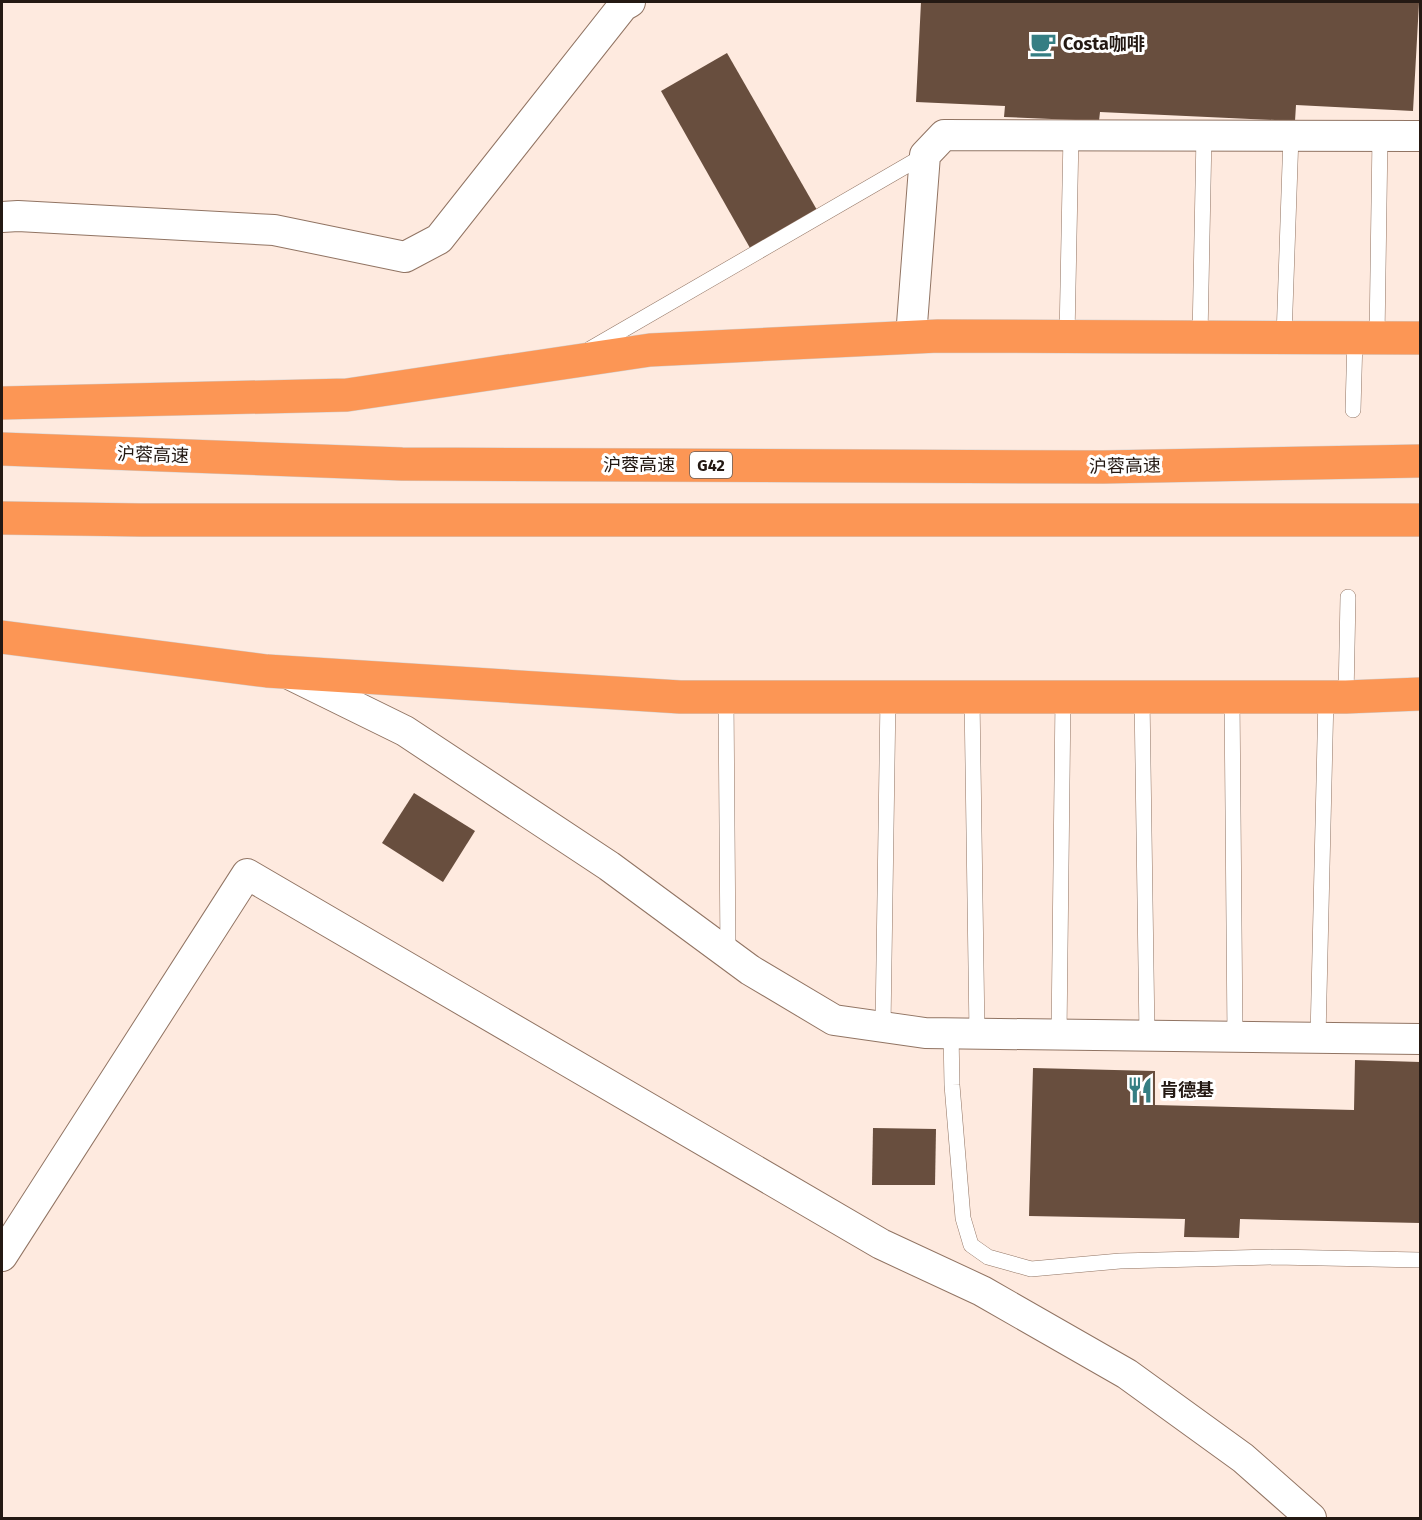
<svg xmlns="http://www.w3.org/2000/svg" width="1422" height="1520" viewBox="0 0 1422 1520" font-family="'Fira Sans','Noto Sans SC',sans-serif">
<rect width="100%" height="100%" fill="#feeadf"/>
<g fill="#684e3e">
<path d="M921,2L1419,3L1413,111L1296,105L1295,121L1100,112L1099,121L1004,117L1005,106L916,102Z"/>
<path d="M727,53L817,210L750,248L661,91Z"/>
<path d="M414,793L475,831L443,882L382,843Z"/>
<path d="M1355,1060L1420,1062V1223L1240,1219L1239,1238L1184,1237L1185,1219L1029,1216L1033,1068L1155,1071V1105L1354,1110Z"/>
<path d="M873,1128L936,1129L935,1185H872Z"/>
</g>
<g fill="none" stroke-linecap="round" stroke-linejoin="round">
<g stroke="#917463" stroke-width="16">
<g id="lane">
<path d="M1067,337L1071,135"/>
<path d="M1200,337L1204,135"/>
<path d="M1284,338L1291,135"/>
<path d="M1377,338L1380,136"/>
<path d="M590,349L925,155"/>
<path d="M1353,410L1355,338"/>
<path d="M1142,696L1147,1036"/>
<path d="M726,697L728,954"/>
<path d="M972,697L977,1034"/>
<path d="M1232,697L1235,1037"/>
<path d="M1346,697L1348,597"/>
<path d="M883,1027L888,697"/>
<path d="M951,1033L952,1085L963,1218L971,1245L988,1257L1031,1269L1120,1261L1275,1257L1420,1260"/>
<path d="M1059,1035L1063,697"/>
<path d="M1318,1038L1326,696"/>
</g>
</g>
<g stroke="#917463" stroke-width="32">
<g id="street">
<path d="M2,217L18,216L274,230L405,257L439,239L623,6L630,2"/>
<path d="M911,337L925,155L944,135L1420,136"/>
<path d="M289,674L405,731L609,866L750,970L834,1020L925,1033L1420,1039"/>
<path d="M2,1256L247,874L881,1244L982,1291L1127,1374L1243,1458L1311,1518"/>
</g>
</g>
<g stroke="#d3d1d0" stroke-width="34">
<g id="highway">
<path d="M2,403L347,395L650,350L938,336L1420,338"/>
<path d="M2,449L402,464L1103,467L1420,461"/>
<path d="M2,518L141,520H1420"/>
<path d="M2,637L267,671L680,697H1346L1420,694"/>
</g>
</g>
<use href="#lane" stroke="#fff" stroke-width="15"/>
<use href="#street" stroke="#fff" stroke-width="30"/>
<use href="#highway" stroke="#fc9655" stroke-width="33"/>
</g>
<defs>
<g id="cafe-bare" transform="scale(2.07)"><path d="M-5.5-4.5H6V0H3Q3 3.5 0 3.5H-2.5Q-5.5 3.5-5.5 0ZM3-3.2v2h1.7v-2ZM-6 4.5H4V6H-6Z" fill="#357e83" stroke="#fff" stroke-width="2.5" paint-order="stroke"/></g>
<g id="restaurant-bare" transform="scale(2.07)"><path d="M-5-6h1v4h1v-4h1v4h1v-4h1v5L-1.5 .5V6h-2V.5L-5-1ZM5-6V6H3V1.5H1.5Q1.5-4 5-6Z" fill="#357e83" stroke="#fff" stroke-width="2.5" paint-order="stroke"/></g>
</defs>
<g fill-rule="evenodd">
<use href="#cafe-bare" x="1043" y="44"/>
<use href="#restaurant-bare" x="1140" y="1090"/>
</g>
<g text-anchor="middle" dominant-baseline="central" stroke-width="6" stroke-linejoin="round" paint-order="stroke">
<rect fill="#fff" stroke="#665e5a" stroke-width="1.5" x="690" y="452" width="42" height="26" rx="4.5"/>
<g font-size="16" font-weight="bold" fill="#241913">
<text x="711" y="465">G42</text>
</g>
<g font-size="18" font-weight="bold" fill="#241913" stroke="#fff" text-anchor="start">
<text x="1063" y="44">Costa咖啡</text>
<text x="1160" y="1090">肯德基</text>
</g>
<g font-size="18" fill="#241913" stroke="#fff">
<text transform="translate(153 455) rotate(2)">沪蓉高速</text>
<text x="639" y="465">沪蓉高速</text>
<text transform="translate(1125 466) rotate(-1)">沪蓉高速</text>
</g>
</g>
<rect width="1422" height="1520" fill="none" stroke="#241913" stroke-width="6"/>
</svg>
